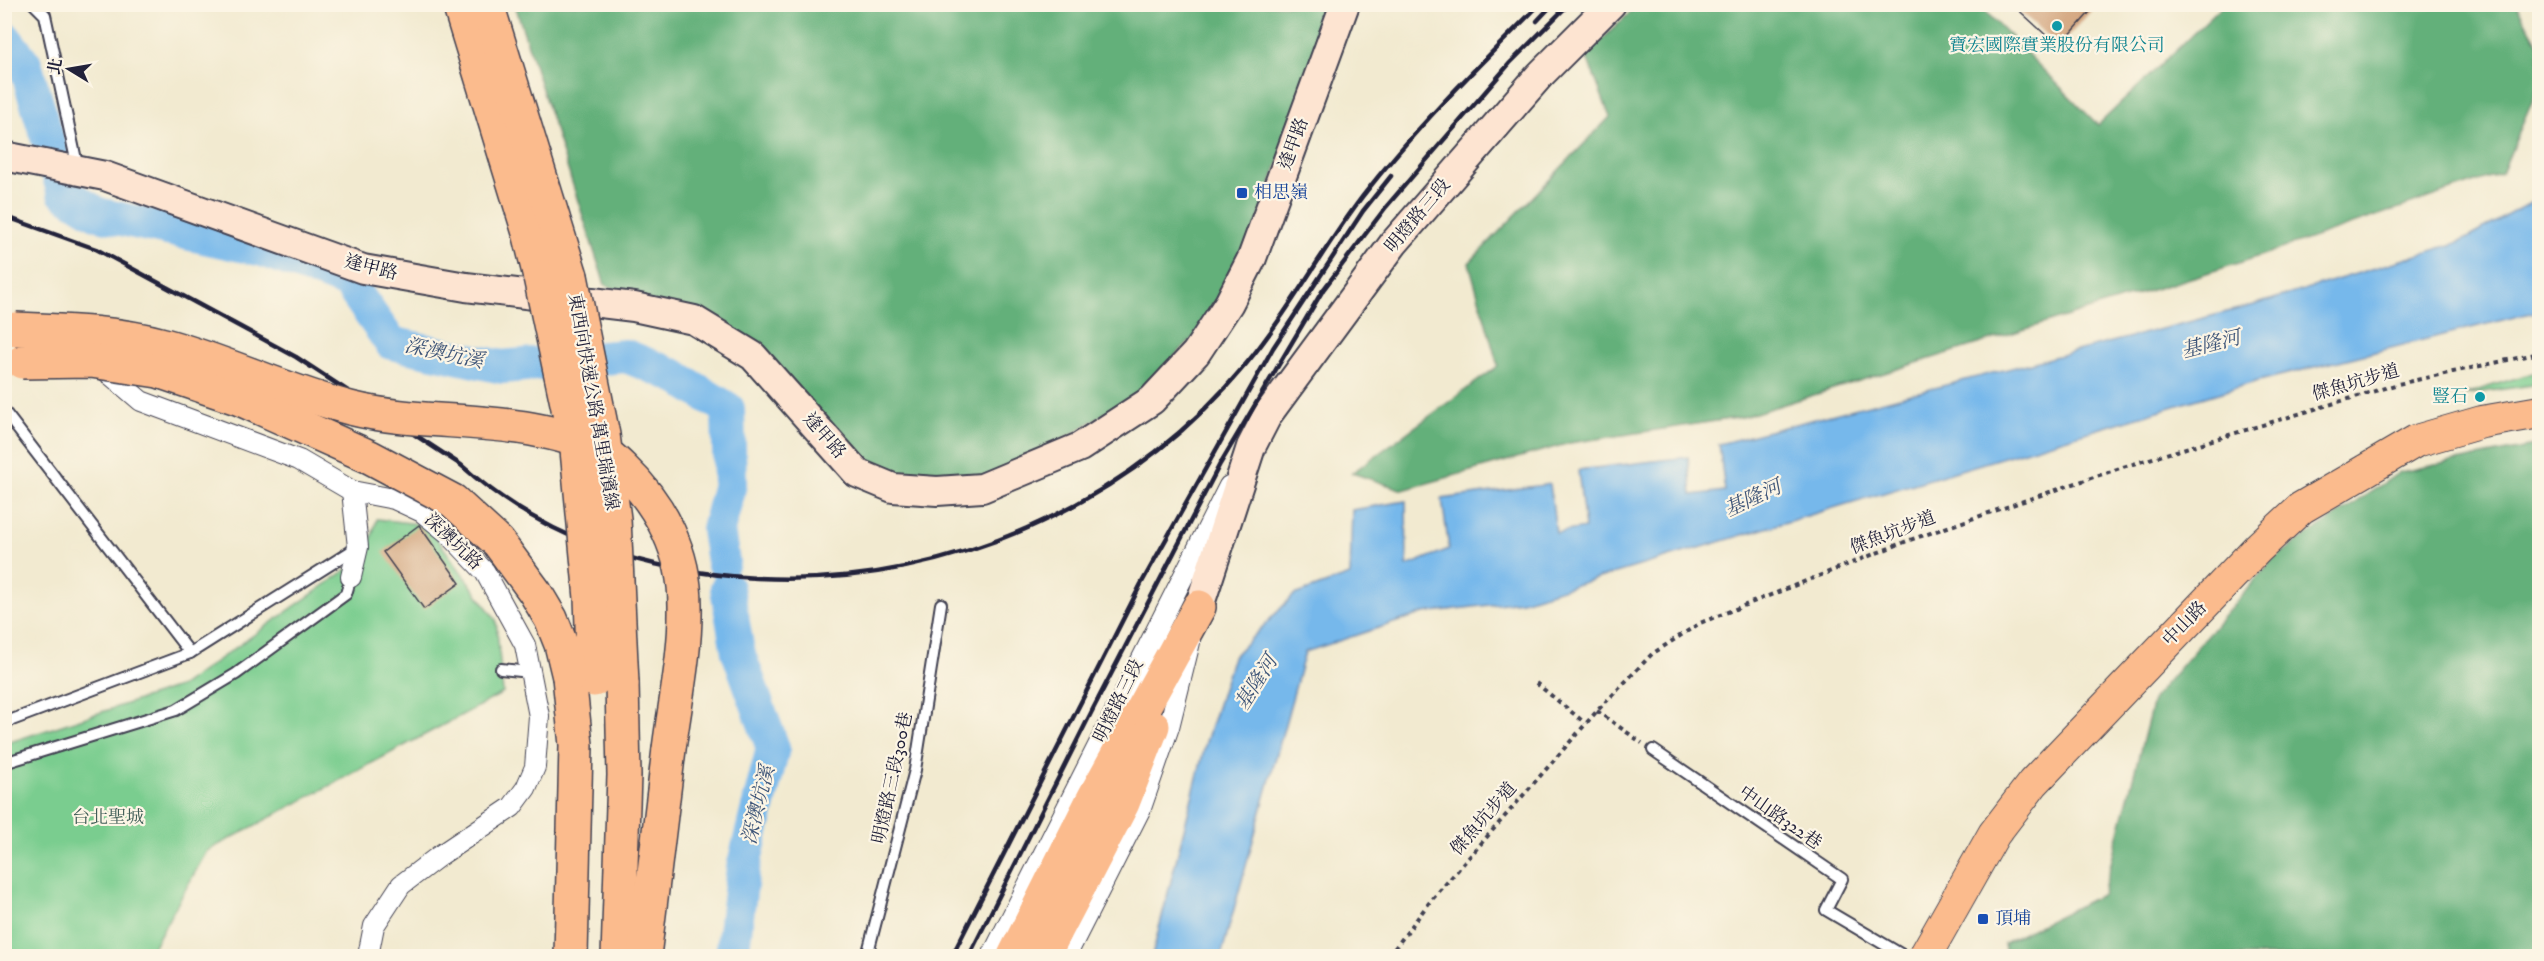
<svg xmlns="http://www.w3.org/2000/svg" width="2544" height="961" viewBox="0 0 2544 961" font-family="'IM FELL DW Pica','Noto Serif TC',serif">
<rect width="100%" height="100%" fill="#fcf5e5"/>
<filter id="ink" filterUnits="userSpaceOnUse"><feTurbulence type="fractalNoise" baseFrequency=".0167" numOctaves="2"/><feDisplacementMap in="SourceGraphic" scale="12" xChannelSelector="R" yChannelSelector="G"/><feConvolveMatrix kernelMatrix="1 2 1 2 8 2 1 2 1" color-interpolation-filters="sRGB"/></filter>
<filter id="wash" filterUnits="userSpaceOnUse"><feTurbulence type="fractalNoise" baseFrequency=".008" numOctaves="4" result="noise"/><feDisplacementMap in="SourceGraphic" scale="24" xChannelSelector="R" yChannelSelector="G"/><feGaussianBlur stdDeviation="1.35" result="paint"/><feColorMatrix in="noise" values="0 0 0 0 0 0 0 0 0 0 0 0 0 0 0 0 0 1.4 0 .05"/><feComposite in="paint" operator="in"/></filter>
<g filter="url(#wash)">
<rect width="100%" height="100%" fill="#f2ead0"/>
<g fill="#7acd8f" stroke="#4e7865" stroke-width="1.5">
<path d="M2539,371V384L2462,395Z"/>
<path d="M377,519L427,525L496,620L503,693L207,851L148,956H5L4,744L181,686L366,556Z"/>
</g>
<g fill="#63b07a" stroke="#42695a" stroke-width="1.5">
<path d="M515,5H1334L1229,303L1136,394L991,484L888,490L719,329L605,285Z"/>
<path d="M1638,5H1979L2098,125L2223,5H2516L2539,46V85L2502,173L2242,262L1743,417L1570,443L1403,490L1352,473L1498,366L1469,263L1610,117L1586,55Z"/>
<path d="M2539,445V956H2006L2004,943L2103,894L2154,697L2273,559L2400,472Z"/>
</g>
<path fill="#76b8eb" stroke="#4c6d93" stroke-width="1.5" d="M2539,198V311L2255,382L1522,601L1424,613L1305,652L1221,956H1152L1206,742L1233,657L1294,595L1350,575L1352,510L1406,501L1407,566L1449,549L1442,499L1550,484L1556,533L1585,528L1578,470L1688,457L1692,495L1725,491L1719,444L2254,305L2460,242Z"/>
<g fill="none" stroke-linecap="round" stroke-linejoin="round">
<g stroke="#76b8eb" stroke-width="34">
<path d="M4,37L25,64L64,193L98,214L263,250L348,282L391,343L502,367L626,356L673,375L728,409L730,484L718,530L723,562"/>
<path d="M727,588L738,652L773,748L743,868L732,956"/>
</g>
</g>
<g id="blocks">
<g fill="#cf9e75">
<path d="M2012,4H2097L2059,47Z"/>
<path d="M419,525L460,583L424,609L383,552Z"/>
</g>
</g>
</g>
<g filter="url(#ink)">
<use href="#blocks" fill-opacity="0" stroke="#414051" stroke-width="1.5"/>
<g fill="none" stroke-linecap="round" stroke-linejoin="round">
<g stroke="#414051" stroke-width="14">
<g id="lane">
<path d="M34,4L45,15L78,169"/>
<path d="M4,411L190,653"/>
<path d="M501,669L530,672"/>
<path d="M4,723L190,653L358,547"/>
<path d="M1653,750L1842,879L1826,910L1904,956"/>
<path d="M4,763L176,710L236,674L346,594L351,577"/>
<path d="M867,956L915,770L941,604"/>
</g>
</g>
<g stroke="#414051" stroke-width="22">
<g id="street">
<path d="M99,365L141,401L299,460L352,491L394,499L422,512L449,534L485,572L525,645L539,716L535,767L526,788L512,807L439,856L401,885L374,926L368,956"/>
<path d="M351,577L358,547L352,491"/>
<path d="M992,956L1229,486"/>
<path d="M1066,956L1141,808L1169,727L1190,642"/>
</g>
</g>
<g stroke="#414051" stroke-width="32">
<g id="secondary">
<path d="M4,156L105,176L363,269L466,287L634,307L694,320L753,356L857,473L893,488L937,491L982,488L1080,447L1152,400L1196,353L1229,303L1252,258L1345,4"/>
<path d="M1199,607L1251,447L1268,414L1394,243L1540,75L1611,4"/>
</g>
</g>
<g stroke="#414051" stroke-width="34">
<path id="primary" d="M1925,956L1994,834L2033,783L2258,548L2301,508L2416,441L2482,422L2540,412"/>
</g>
<g stroke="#414051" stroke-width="36">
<g id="highway">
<path d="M459,4L530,236L540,277"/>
<path d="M487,4L571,276"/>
<path d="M569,677L576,745L571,956"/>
<path d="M618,956L624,775L622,683"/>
<path d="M644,956L669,749"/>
<path d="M1014,956L1094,797L1199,607"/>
<path d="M1043,956L1123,803L1153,726"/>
</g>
</g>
<g stroke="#414051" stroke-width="4" stroke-dasharray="4.5 4.5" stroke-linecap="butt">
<path d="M1536,683L1585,723"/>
<path d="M1597,711L1642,743"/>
<path d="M1389,956L1429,903L1597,711L1652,654L1700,623L1907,541L2123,467L2398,384L2540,353"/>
</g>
<use href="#lane" stroke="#fff" stroke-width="10"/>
<use href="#street" stroke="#fff" stroke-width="20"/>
<use href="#secondary" stroke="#fde4d1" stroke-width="28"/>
<use href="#primary" stroke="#fbbb8d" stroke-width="32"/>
<use href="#highway" stroke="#fbbb8d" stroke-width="33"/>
<g stroke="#22223b" stroke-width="4.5">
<path d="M1537,21L1553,4"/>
<path d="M4,216L96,249L296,357L461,465C545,540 645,572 757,578C943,587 1127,508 1246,364C1289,312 1321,251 1362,197C1415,128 1478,66 1540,4"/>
<path d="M952,956L1141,584L1273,348L1363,211L1391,176"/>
<path d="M969,956L1094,707L1220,464L1323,290L1386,207L1510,63L1569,4"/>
</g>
<g stroke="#414051" stroke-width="36" stroke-linecap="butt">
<g id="highway-bridge">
<path d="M571,276L603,435L614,519L622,683"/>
<path d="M540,277L577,450L591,598L594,680"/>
<path d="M16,329C65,331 116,332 164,345C227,362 286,392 350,408C409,423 471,418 531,429C553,433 578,439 598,449C607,453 616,462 623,469C661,505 685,553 685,605C686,653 675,702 669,749"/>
<path d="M22,362L91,361L158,371L240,399L370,457L453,501L498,542L535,592L551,619L561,644L569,677"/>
</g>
</g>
<use href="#highway-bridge" stroke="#fbbb8d" stroke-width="33"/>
</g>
</g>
<g fill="#0f9aa8" stroke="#fcf5e5" stroke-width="2">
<circle cx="2057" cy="26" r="6"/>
<circle cx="2480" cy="397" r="6"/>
</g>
<g fill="#1a4fb4" stroke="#fcf5e5" stroke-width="2">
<rect x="1236" y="187" width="12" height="12" rx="3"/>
<rect x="1977" y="913" width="12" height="12" rx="3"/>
</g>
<g text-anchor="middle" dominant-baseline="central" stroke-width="4.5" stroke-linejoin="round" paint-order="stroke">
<g font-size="18" fill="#0d838f" stroke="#fcf5e5">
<text x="2057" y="46">寶宏國際實業股份有限公司</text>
<text x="2468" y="397" text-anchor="end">豎石</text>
</g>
<g font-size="18" fill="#22223b" stroke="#fcf5e5">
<text transform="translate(1294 144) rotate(-70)">逢甲路</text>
<text transform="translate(1418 216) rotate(-50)">明燈路三段</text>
<text transform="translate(371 268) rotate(14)">逢甲路</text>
<text transform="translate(2356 383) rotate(-16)">傑魚坑步道</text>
<text transform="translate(593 402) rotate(80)">東西向快速公路 萬里瑞濱線</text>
<text transform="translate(824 436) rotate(49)">逢甲路</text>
<text transform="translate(1893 533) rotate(-21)">傑魚坑步道</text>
<text transform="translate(453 542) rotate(44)">深澳坑路</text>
<text transform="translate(2185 624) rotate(-46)">中山路</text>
<text transform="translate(1119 701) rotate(-64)">明燈路三段</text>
<text transform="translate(893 778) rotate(-78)">明燈路三段300巷</text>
<text transform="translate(1780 818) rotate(35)">中山路322巷</text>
<text transform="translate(1484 819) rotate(-49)">傑魚坑步道</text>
</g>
<g font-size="18" fill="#164399" stroke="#fcf5e5" text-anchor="start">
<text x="1254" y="193">相思嶺</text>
<text x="1995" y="919">頂埔</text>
</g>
<g font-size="18" fill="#415e58" stroke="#fcf5e5">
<text x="108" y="818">台北聖城</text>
</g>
<g font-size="20" font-style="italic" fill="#3f5679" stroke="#fcf5e5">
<text transform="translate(2211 345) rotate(-14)">基隆河</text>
<text transform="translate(444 354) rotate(12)">深澳坑溪</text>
<text transform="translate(1753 499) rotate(-25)">基隆河</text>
<text transform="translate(1257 683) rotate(-58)">基隆河</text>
<text transform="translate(759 805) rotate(-76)">深澳坑溪</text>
</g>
</g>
<rect width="2544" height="961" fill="none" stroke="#fcf5e5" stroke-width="24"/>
<g transform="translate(69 69) rotate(281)" stroke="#fcf5e5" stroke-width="4.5" paint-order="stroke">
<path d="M0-4.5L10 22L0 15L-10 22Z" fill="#22223b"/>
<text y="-9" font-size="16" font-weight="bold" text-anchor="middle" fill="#22223b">北</text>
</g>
</svg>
